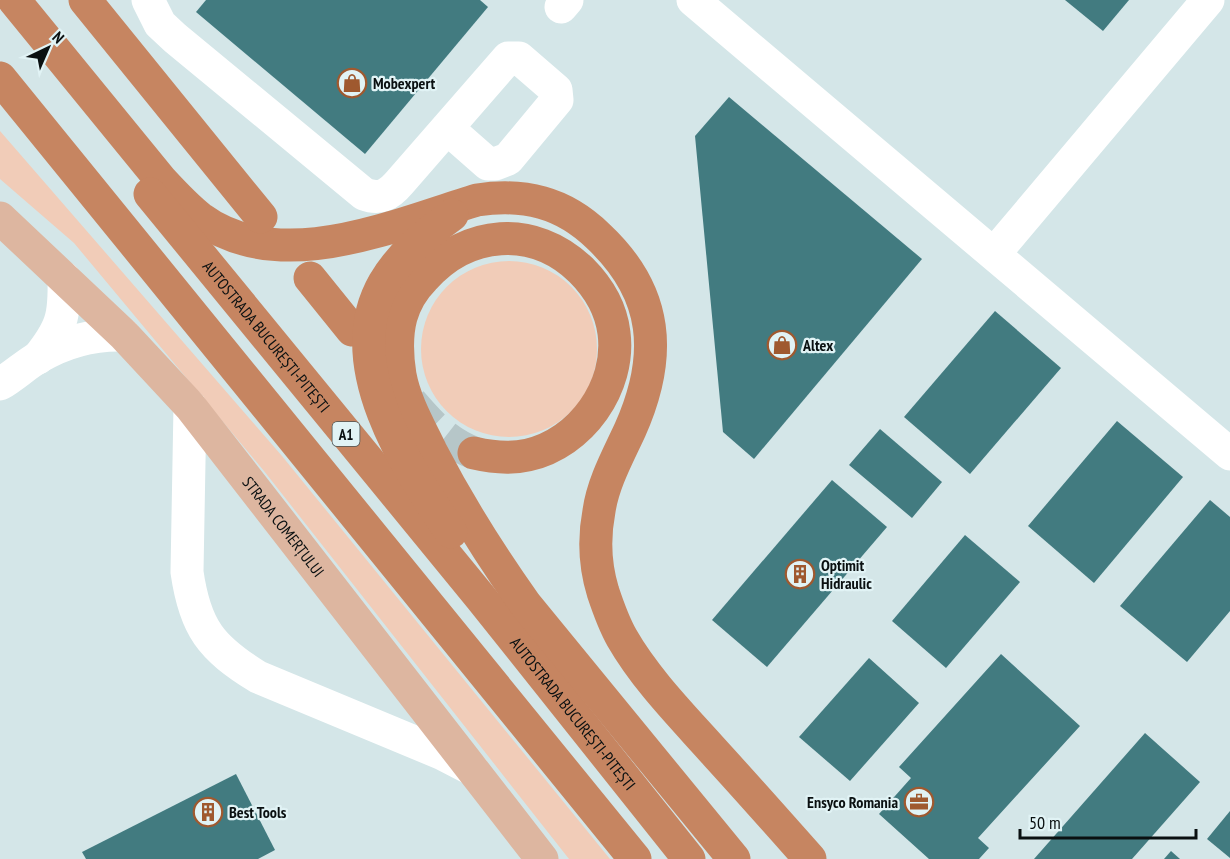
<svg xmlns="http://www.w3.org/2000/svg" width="1230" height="859" viewBox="0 0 1230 859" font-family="'PT Sans Narrow',sans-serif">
<rect width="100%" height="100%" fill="#d4e6e8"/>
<g fill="#f1ccb8">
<path d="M0,131L282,456L610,859H569L264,471L74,243L0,179Z"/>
<circle cx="509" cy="349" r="88"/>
</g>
<g fill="#427b80">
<path d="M206,0H480L488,7L365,154L196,12Z"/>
<path d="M1065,0H1129L1103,31Z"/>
<path d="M729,97L922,259L754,459L723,432L695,136Z"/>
<path d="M995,311L1061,368L970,474L904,417Z"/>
<path d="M1117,421L1183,477L1094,583L1028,526Z"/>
<path d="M880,429L942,482L912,518L849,465Z"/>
<path d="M832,480L887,527L767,667L712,620Z"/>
<path d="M1210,500L1230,517V611L1187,662L1120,606Z"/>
<path d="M965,535L1020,582L946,668L892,621Z"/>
<path d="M1001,654L1080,726L978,838L989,848L979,859H929L879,814L911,778L899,767Z"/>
<path d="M869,658L919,703L850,781L799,737Z"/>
<path d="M1145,733L1200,782L1132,859H1034Z"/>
<path d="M236,774L275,850L258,859H86L82,852Z"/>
<path d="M1230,811V858L1207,839Z"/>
<path d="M1171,851L1180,859H1164Z"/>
</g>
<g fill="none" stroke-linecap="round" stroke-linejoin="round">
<path stroke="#b6c6c8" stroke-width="33" stroke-dasharray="33 16" stroke-linecap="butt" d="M411,402C430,424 446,442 474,453"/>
<g stroke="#fff" stroke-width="33">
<path d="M148,0L160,24L175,38L364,194C380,200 389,195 400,182L508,58H519L556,90L557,100L508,159L495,164H488L447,128"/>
<path d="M693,0L1230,454"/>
<path d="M561,7L567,0"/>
<path d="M994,254L1208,0"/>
<path d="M38,358C62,328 65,316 64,278"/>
<path d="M0,384C14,376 25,365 39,357C66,341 93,334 124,335"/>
<path d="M190,406L187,572C195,628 211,648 258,677L443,754L472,769"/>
</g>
<path stroke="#ddb6a0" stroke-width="33" id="s1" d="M0,218L124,335L190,406L542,859"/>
<g stroke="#c68561" stroke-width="33">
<path d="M14,0L161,180C173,193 186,207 200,218C280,277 394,225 477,200C524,193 563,202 598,236C659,293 663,356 630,430C618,456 603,483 599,511C594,537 595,566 603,592C608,607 614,624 622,638C646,680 684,718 716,754C748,789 779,824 810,859"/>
<path d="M85,0L261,217"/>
<path d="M0,78L635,859"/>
<path id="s2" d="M150,194L481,598L689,859"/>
<path d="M310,278L352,330"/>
<path d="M474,453C491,457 510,459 528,455C581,443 621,387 614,333C611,308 598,287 581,270C533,224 467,230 424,278C414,288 405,303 401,317C396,336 397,356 400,375C405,402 419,426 431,451C459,505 491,556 526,605L734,859"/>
<path d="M451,532C406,467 338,363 384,283C401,254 426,234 452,215"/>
</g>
</g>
<defs>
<g id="shop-ring" transform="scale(1.5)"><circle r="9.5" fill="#e1f3f5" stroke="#9f592f" stroke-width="1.5"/><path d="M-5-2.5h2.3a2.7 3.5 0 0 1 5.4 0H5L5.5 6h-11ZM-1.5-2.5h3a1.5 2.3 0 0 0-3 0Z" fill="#9f592f"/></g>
<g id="building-ring" transform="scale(1.5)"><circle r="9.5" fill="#e1f3f5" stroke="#9f592f" stroke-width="1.5"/><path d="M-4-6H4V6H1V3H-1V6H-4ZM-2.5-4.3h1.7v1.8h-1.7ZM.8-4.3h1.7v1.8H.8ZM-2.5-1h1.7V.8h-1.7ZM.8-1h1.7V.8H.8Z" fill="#9f592f"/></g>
<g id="office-ring" transform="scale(1.5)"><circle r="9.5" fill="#e1f3f5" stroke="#9f592f" stroke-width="1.5"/><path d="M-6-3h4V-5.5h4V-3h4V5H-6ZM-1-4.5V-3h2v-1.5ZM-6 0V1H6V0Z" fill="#9f592f"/></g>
</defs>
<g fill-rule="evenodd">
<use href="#shop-ring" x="352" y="83"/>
<use href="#shop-ring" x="782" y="345"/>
<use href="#building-ring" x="800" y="574"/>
<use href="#office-ring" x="919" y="802"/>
<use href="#building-ring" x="208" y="812"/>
</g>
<g text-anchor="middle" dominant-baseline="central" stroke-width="4.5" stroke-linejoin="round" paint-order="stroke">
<rect fill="#e1f3f5" stroke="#4a5455" stroke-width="1.5" x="332.5" y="422" width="27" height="24" rx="4.5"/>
<g font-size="15" font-weight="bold" fill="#0a1011">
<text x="346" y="434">A1</text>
</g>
<g font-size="16" font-weight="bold" fill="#0a1011" stroke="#e1f3f5" text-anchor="start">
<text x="373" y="83">Mobexpert</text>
<text x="803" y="345">Altex</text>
<text x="821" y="565">Optimit<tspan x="821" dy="18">Hidraulic</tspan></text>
<text x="898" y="802" text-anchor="end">Ensyco Romania</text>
<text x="229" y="812">Best Tools</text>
</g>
<g font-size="16" fill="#0a1011" stroke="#e1f3f5">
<text stroke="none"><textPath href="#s2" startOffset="184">AUTOSTRADA BUCUREȘTI-PITEȘTI</textPath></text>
<text stroke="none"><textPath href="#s1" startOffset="420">STRADA COMERȚULUI</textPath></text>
<text stroke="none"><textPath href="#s2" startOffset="670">AUTOSTRADA BUCUREȘTI-PITEȘTI</textPath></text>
</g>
</g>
<g transform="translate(48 48) rotate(44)" stroke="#e1f3f5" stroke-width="4.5" paint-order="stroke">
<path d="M0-4.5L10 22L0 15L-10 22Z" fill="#0a1011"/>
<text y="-9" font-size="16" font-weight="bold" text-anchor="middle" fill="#0a1011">N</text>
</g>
<path d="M1020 829v9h176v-9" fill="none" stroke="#0a1011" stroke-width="3"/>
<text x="1029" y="829" font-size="18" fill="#0a1011" stroke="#e1f3f5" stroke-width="4.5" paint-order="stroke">50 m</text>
</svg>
